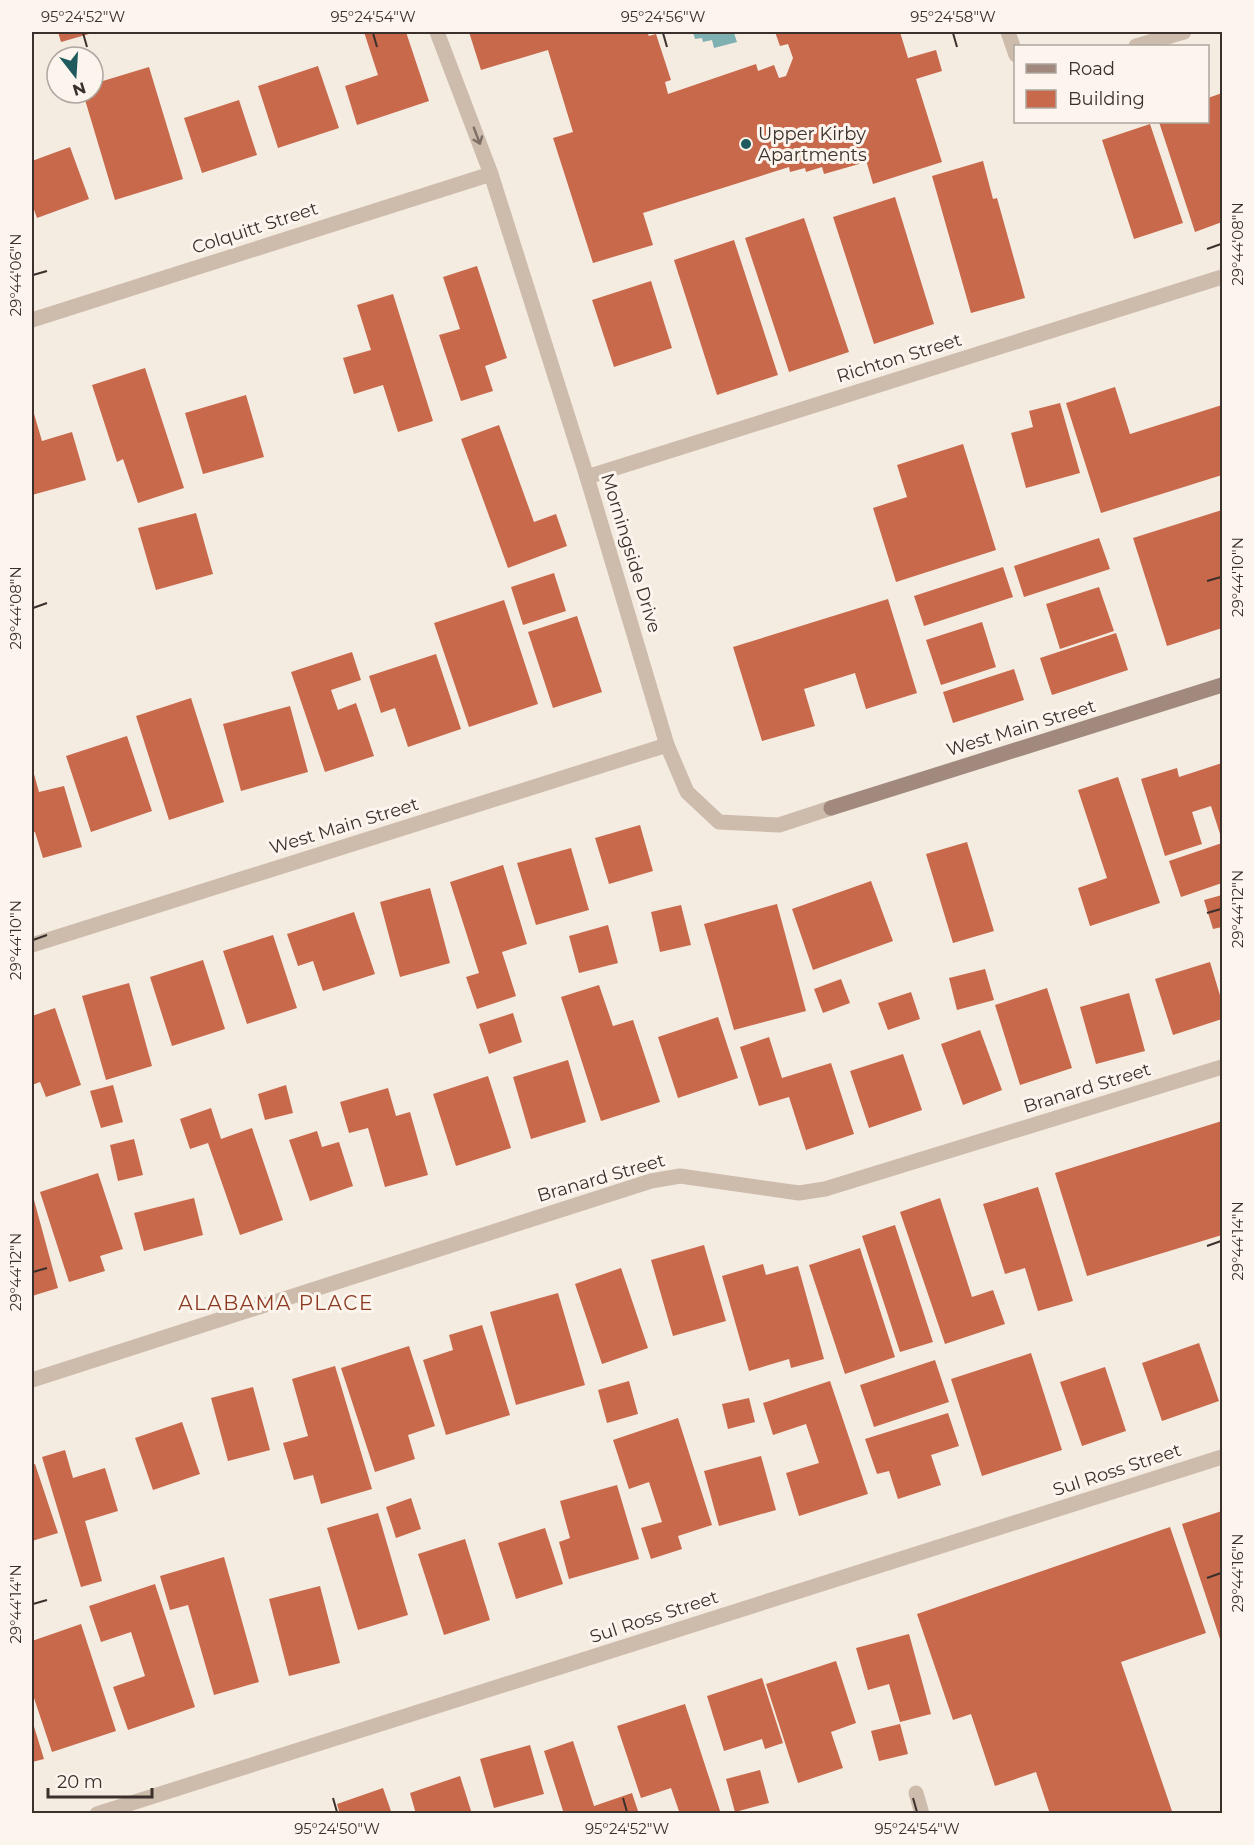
<svg xmlns="http://www.w3.org/2000/svg" width="1254" height="1845" viewBox="0 0 1254 1845" font-family="Montserrat,sans-serif">
<rect width="100%" height="100%" fill="#f4ebe1"/>
<path fill="#7fb0b2" d="M693,32H737L734,33L737,42L714,48L712,40L703,42L702,38L695,39Z"/>
<g fill="#c8694b">
<path d="M58,32H96L61,42Z"/>
<path d="M364,32H406L429,101L357,125L345,86L378,75Z"/>
<path d="M469,32H647L649,36L656,34L671,80L665,82L668,94L756,64L758,71L774,65L779,78L786,76L793,58L788,44L780,46L775,32H900L908,58L936,50L942,71L916,79L942,162L873,184L863,150L855,152L859,164L824,174L822,167L806,172L805,168L790,172L789,167L643,213L653,245L593,263L553,138L573,132L548,50L481,70Z"/>
<path d="M318,66L339,128L278,148L258,86Z"/>
<path d="M149,67L183,179L115,200L83,93H93V84Z"/>
<path d="M1222,93V222L1195,232L1159,122H1208V98Z"/>
<path d="M239,100L257,155L202,173L184,118Z"/>
<path d="M1150,124L1183,223L1134,239L1102,140Z"/>
<path d="M70,147L89,199L37,218L32,204V161Z"/>
<path d="M983,161L993,199L997,198L1025,298L971,313L932,176Z"/>
<path d="M895,197L934,324L874,344L833,217Z"/>
<path d="M804,218L849,352L789,372L745,238Z"/>
<path d="M734,240L778,375L717,395L674,260Z"/>
<path d="M477,266L507,358L485,366L493,391L461,401L439,335L460,329L443,277Z"/>
<path d="M651,281L672,348L614,367L592,300Z"/>
<path d="M393,294L433,421L398,432L383,385L354,394L343,358L371,350L357,305Z"/>
<path d="M145,368L184,488L138,503L123,459L117,462L92,385Z"/>
<path d="M1115,387L1130,434L1222,405V475L1101,513L1066,403Z"/>
<path d="M246,395L264,457L203,474L185,413Z"/>
<path d="M1060,403L1080,473L1026,488L1011,433L1033,427L1029,411Z"/>
<path d="M32,407L42,441L72,432L86,480L32,495Z"/>
<path d="M499,425L534,522L556,514L567,546L508,568L461,439Z"/>
<path d="M963,444L996,550L896,582L873,508L907,497L897,465Z"/>
<path d="M1222,510V628L1167,646L1133,538Z"/>
<path d="M196,513L213,574L156,590L138,528Z"/>
<path d="M1099,538L1110,569L1024,597L1014,566Z"/>
<path d="M1003,567L1013,597L924,626L914,596Z"/>
<path d="M554,573L566,611L523,625L511,587Z"/>
<path d="M1099,587L1114,631L1060,649L1046,604Z"/>
<path d="M888,599L917,693L866,709L855,673L804,689L815,726L762,741L733,647Z"/>
<path d="M504,600L538,704L469,727L434,623Z"/>
<path d="M577,616L602,692L553,708L528,632Z"/>
<path d="M982,622L996,667L941,685L926,640Z"/>
<path d="M1116,633L1128,670L1052,695L1040,658Z"/>
<path d="M352,652L361,680L331,690L338,710L356,703L374,756L325,772L291,672Z"/>
<path d="M436,654L461,729L408,747L395,708L381,713L369,676Z"/>
<path d="M1014,669L1024,700L953,723L943,692Z"/>
<path d="M191,698L224,802L169,820L136,716Z"/>
<path d="M290,706L308,772L241,791L223,724Z"/>
<path d="M127,736L152,811L91,832L66,756Z"/>
<path d="M1222,763V840L1211,806L1192,812L1202,844L1165,856L1141,779L1177,768L1179,777Z"/>
<path d="M32,767L39,792L64,786L82,847L43,858L35,832L32,833Z"/>
<path d="M1118,777L1160,903L1090,926L1078,888L1107,878L1078,790Z"/>
<path d="M640,825L653,871L609,884L595,838Z"/>
<path d="M967,842L994,931L953,943L926,854Z"/>
<path d="M1222,843V883L1181,897L1169,861Z"/>
<path d="M571,848L589,910L536,925L517,863Z"/>
<path d="M503,865L527,944L502,952L516,996L477,1009L466,977L479,973L450,882Z"/>
<path d="M871,881L893,941L813,970L792,909Z"/>
<path d="M430,888L450,963L400,977L380,902Z"/>
<path d="M1222,895V927L1213,929L1204,900Z"/>
<path d="M777,904L806,1011L734,1030L704,924Z"/>
<path d="M681,905L691,945L660,952L651,912Z"/>
<path d="M354,912L375,974L323,991L313,961L298,966L287,934Z"/>
<path d="M608,925L618,963L579,973L569,936Z"/>
<path d="M273,935L297,1008L247,1024L223,951Z"/>
<path d="M203,960L225,1029L172,1046L150,977Z"/>
<path d="M1210,962L1222,1002V1019L1173,1035L1155,979Z"/>
<path d="M985,969L994,1000L957,1010L949,978Z"/>
<path d="M841,979L850,1003L823,1013L814,989Z"/>
<path d="M129,983L152,1066L106,1080L82,996Z"/>
<path d="M599,985L613,1026L633,1020L660,1102L601,1121L561,997Z"/>
<path d="M1047,988L1072,1068L1020,1085L995,1005Z"/>
<path d="M911,992L920,1019L888,1030L878,1003Z"/>
<path d="M1129,993L1145,1051L1096,1064L1080,1007Z"/>
<path d="M55,1008L81,1085L46,1097L40,1082L32,1085V1016Z"/>
<path d="M513,1013L522,1042L489,1054L479,1024Z"/>
<path d="M718,1017L738,1078L678,1098L658,1037Z"/>
<path d="M980,1030L1002,1090L963,1105L941,1044Z"/>
<path d="M769,1037L782,1078L831,1063L854,1134L806,1150L789,1097L759,1106L740,1047Z"/>
<path d="M903,1054L922,1110L869,1128L850,1071Z"/>
<path d="M568,1060L586,1122L531,1139L513,1077Z"/>
<path d="M488,1076L511,1148L456,1166L433,1094Z"/>
<path d="M113,1085L123,1122L101,1128L90,1091Z"/>
<path d="M286,1085L293,1113L265,1120L258,1094Z"/>
<path d="M388,1088L396,1116L410,1112L428,1175L385,1187L368,1128L349,1133L340,1102Z"/>
<path d="M211,1108L221,1139L252,1128L283,1220L240,1235L208,1143L190,1149L180,1119Z"/>
<path d="M1222,1121V1235L1087,1276L1055,1173Z"/>
<path d="M317,1131L322,1147L339,1142L353,1186L310,1201L289,1140Z"/>
<path d="M134,1139L143,1175L118,1181L110,1145Z"/>
<path d="M98,1173L123,1249L100,1256L105,1271L69,1282L40,1192Z"/>
<path d="M1038,1187L1073,1301L1038,1311L1025,1268L1005,1274L983,1204Z"/>
<path d="M194,1198L203,1235L144,1251L134,1213Z"/>
<path d="M940,1198L972,1297L993,1290L1005,1324L945,1344L900,1212Z"/>
<path d="M34,1200L58,1288L32,1296V1201Z"/>
<path d="M895,1225L933,1342L900,1352L862,1236Z"/>
<path d="M704,1245L726,1321L673,1336L651,1260Z"/>
<path d="M860,1248L895,1357L845,1374L809,1265Z"/>
<path d="M763,1264L766,1275L798,1266L824,1359L791,1368L789,1359L749,1371L722,1276Z"/>
<path d="M621,1268L648,1348L602,1364L575,1284Z"/>
<path d="M558,1293L585,1385L516,1405L490,1312Z"/>
<path d="M482,1325L510,1415L446,1435L423,1360L453,1350L449,1335Z"/>
<path d="M1199,1343L1219,1401L1162,1421L1142,1363Z"/>
<path d="M409,1346L435,1426L408,1435L415,1459L375,1472L341,1368Z"/>
<path d="M1031,1353L1062,1450L982,1476L951,1379Z"/>
<path d="M935,1360L949,1402L874,1427L860,1385Z"/>
<path d="M335,1366L372,1489L321,1504L313,1475L294,1480L283,1443L308,1436L292,1379Z"/>
<path d="M1105,1367L1126,1431L1082,1446L1060,1382Z"/>
<path d="M629,1381L638,1414L607,1423L598,1390Z"/>
<path d="M830,1381L868,1494L799,1516L786,1473L819,1463L806,1424L773,1435L763,1403Z"/>
<path d="M253,1387L270,1450L228,1461L211,1398Z"/>
<path d="M749,1398L755,1422L728,1429L722,1404Z"/>
<path d="M948,1413L959,1446L931,1455L941,1485L898,1499L889,1471L877,1474L865,1439Z"/>
<path d="M678,1418L712,1525L678,1536L682,1549L651,1559L641,1528L662,1522L649,1482L629,1489L613,1440Z"/>
<path d="M182,1422L200,1474L153,1490L135,1438Z"/>
<path d="M65,1450L73,1478L105,1468L118,1511L85,1521L102,1581L81,1587L42,1457Z"/>
<path d="M761,1456L776,1510L719,1526L704,1471Z"/>
<path d="M35,1464L58,1533L32,1541V1465Z"/>
<path d="M617,1485L639,1559L569,1579L559,1542L570,1538L560,1501Z"/>
<path d="M411,1498L421,1529L396,1538L386,1507Z"/>
<path d="M1222,1511V1645L1182,1524Z"/>
<path d="M378,1513L408,1615L358,1630L327,1528Z"/>
<path d="M1170,1527L1206,1633L1121,1662L1173,1814H1050L1036,1772L995,1786L971,1714L953,1720L917,1614Z"/>
<path d="M545,1528L563,1584L516,1599L498,1543Z"/>
<path d="M465,1539L490,1620L444,1635L418,1554Z"/>
<path d="M224,1557L259,1682L214,1695L188,1605L170,1610L160,1576Z"/>
<path d="M155,1584L195,1707L128,1730L113,1687L145,1676L131,1632L101,1642L89,1606Z"/>
<path d="M320,1586L340,1663L289,1676L269,1599Z"/>
<path d="M81,1624L116,1731L52,1752L32,1692V1641Z"/>
<path d="M909,1634L931,1714L900,1722L889,1684L868,1690L856,1648Z"/>
<path d="M836,1661L856,1723L831,1732L843,1768L798,1783L766,1684Z"/>
<path d="M762,1678L783,1743L765,1749L762,1739L724,1751L707,1696Z"/>
<path d="M685,1704L721,1814H680L671,1788L641,1798L617,1726Z"/>
<path d="M32,1720L44,1759L32,1762Z"/>
<path d="M900,1724L908,1754L879,1761L871,1731Z"/>
<path d="M573,1741L594,1806L632,1793L639,1814H564L544,1751Z"/>
<path d="M530,1745L544,1794L494,1808L480,1759Z"/>
<path d="M760,1770L769,1803L735,1812L726,1779Z"/>
<path d="M460,1776L472,1814H416L410,1793Z"/>
<path d="M383,1788L392,1814H340L337,1804Z"/>
</g>
<g fill="none" stroke-linecap="round" stroke-linejoin="round">
<g stroke="#cdbbac" stroke-width="15">
<path d="M437,32L491,174"/>
<path d="M1008,32L1016,55"/>
<path d="M1136,46L1184,32"/>
<path d="M916,1793L922,1814"/>
</g>
<g stroke="#cdbbac" stroke-width="15">
<path d="M32,320L491,174L587,477L667,745L687,792L719,822L779,825L831,808"/>
<path d="M587,477L1222,277"/>
<path d="M32,945L667,745"/>
<path d="M32,1380L651,1181L680,1176L799,1193L825,1189L1222,1067"/>
<path d="M97,1814L1222,1457"/>
</g>
<path stroke="#a18a7d" stroke-width="15" d="M831,808L1222,685"/>
</g>
<defs><path id="oneway-shaft" d="M-6 0H5M1.5-3L5.5 0L1.5 3" fill="none" stroke-width="1.6" stroke-linecap="round" stroke-linejoin="round" transform="scale(1.5)"/></defs>
<use stroke="#7d6f65" href="#oneway-shaft" transform="translate(477 136) rotate(69)"/>
<path fill="none" stroke="#3b302b" stroke-width="2" d="M83,33L87,47M373,33L377,47M663,33L667,47M953,33L957,47M1207,249L1221,244M33,275L47,271M1207,581L1221,577M33,608L47,603M1207,913L1221,909M33,940L47,935M1207,1246L1221,1241M33,1272L47,1268M1207,1578L1221,1573M33,1604L47,1600M333,1798L337,1812M623,1798L627,1812M913,1798L917,1812"/>
<circle fill="#1f5a5e" stroke="#fbf5ee" stroke-width="2" cx="746" cy="144" r="6"/>
<g text-anchor="middle" dominant-baseline="central" stroke-width="6" stroke-linejoin="round" paint-order="stroke">
<g font-size="18" fill="#3b302b" stroke="#fbf5ee" text-anchor="start">
<text x="758" y="134">Upper Kirby<tspan x="758" dy="21">Apartments</tspan></text>
</g>
<g font-size="18" fill="#3b302b" stroke="#fbf5ee">
<text transform="translate(255 228) rotate(-18)">Colquitt Street</text>
<text transform="translate(899 358) rotate(-17)">Richton Street</text>
<text transform="translate(631 553) rotate(73)">Morningside Drive</text>
<text transform="translate(1021 728) rotate(-17)">West Main Street</text>
<text transform="translate(344 826) rotate(-17)">West Main Street</text>
<text transform="translate(1087 1088) rotate(-17)">Branard Street</text>
<text transform="translate(601 1178) rotate(-16)">Branard Street</text>
<text transform="translate(1117 1470) rotate(-18)">Sul Ross Street</text>
<text transform="translate(654 1617) rotate(-18)">Sul Ross Street</text>
</g>
<g font-size="20" letter-spacing="1.5" fill="#8c3b22" stroke="#fbf5ee">
<text x="276" y="1303">ALABAMA PLACE</text>
</g>
</g>
<rect width="1254" height="1845" fill="none" stroke="#fbf5ee" stroke-width="66"/>
<rect x="1014" y="45" width="195" height="78" fill="#fbf5ee" stroke="#aea6a0" stroke-width="1.5"/>
<rect x="1026" y="64" width="30" height="9" fill="#a18a7d" stroke="#aea6a0" stroke-width="1.5"/>
<text x="1068" y="75" font-size="18" fill="#3b302b">Road</text>
<rect x="1026" y="90" width="30" height="18" fill="#c8694b" stroke="#aea6a0" stroke-width="1.5"/>
<text x="1068" y="105" font-size="18" fill="#3b302b">Building</text>
<g transform="translate(75 75) rotate(163)"><circle r="28" fill="#fbf5ee" stroke="#aea6a0" stroke-width="1.5"/>
<path d="M0-4.5L10 22L0 15L-10 22Z" fill="#1f5a5e"/>
<text y="-9" font-size="16" font-weight="bold" text-anchor="middle" fill="#3b302b">N</text>
</g>
<path d="M48 1788v9h104v-9" fill="none" stroke="#3b302b" stroke-width="3"/>
<text x="57" y="1788" font-size="18" fill="#3b302b" stroke="#fbf5ee" stroke-width="4.5" paint-order="stroke">20 m</text>
<rect x="33" y="33" width="1188" height="1779" fill="none" stroke="#3b302b" stroke-width="2"/>
<g font-size="15" text-anchor="middle" fill="#3b302b">
<text x="83" y="22">95°24'52"W</text>
<text x="373" y="22">95°24'54"W</text>
<text x="663" y="22">95°24'56"W</text>
<text x="953" y="22">95°24'58"W</text>
<text transform="translate(1238 244) rotate(-90)" y="5">29°44'08"N</text>
<text transform="translate(16 275) rotate(-90)" y="5">29°44'06"N</text>
<text transform="translate(1238 577) rotate(-90)" y="5">29°44'10"N</text>
<text transform="translate(16 608) rotate(-90)" y="5">29°44'08"N</text>
<text transform="translate(1238 909) rotate(-90)" y="5">29°44'12"N</text>
<text transform="translate(16 940) rotate(-90)" y="5">29°44'10"N</text>
<text transform="translate(1238 1241) rotate(-90)" y="5">29°44'14"N</text>
<text transform="translate(16 1272) rotate(-90)" y="5">29°44'12"N</text>
<text transform="translate(1238 1573) rotate(-90)" y="5">29°44'16"N</text>
<text transform="translate(16 1604) rotate(-90)" y="5">29°44'14"N</text>
<text x="337" y="1834">95°24'50"W</text>
<text x="627" y="1834">95°24'52"W</text>
<text x="917" y="1834">95°24'54"W</text>
</g>
</svg>
